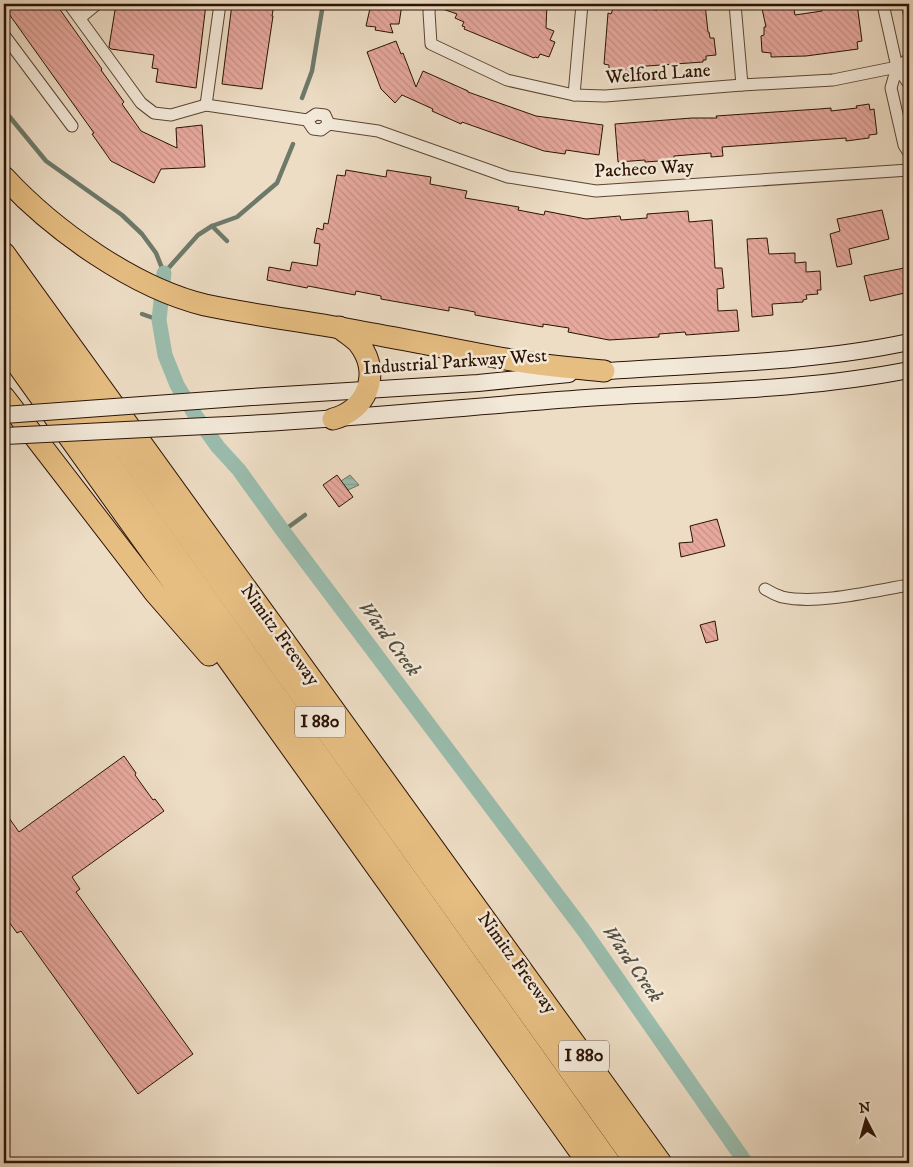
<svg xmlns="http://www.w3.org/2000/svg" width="913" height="1167" viewBox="0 0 913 1167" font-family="'IM FELL DW Pica',serif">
<defs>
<pattern id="park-tufts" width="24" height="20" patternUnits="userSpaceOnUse" patternTransform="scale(1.25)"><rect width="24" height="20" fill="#b9c094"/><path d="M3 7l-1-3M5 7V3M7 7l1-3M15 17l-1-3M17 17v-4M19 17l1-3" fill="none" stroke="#9fa47e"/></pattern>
<pattern id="water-rules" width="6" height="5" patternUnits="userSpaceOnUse" patternTransform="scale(1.25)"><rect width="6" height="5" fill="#9abdae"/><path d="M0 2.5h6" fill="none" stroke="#85a194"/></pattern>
<pattern id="building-back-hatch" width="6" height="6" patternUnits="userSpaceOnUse" patternTransform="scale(1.25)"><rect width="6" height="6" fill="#e7a99e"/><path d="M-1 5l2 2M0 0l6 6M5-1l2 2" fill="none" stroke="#c69086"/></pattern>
</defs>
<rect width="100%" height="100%" fill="#edddc5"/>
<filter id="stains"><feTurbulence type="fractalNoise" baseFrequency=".004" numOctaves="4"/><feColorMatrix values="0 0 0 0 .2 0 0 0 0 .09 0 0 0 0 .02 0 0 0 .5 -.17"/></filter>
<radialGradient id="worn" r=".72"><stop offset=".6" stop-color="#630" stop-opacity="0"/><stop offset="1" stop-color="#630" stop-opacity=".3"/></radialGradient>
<path fill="url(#park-tufts)" stroke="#72694c" d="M901,4H909V32L906,28Z"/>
<path fill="url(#water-rules)" stroke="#6e796a" d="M350,475L359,485L348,490L341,481Z"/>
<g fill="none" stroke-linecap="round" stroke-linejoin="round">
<g stroke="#6e796a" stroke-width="4.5">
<path d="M302,98L312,71L323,4"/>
<path d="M4,110L46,161L122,215L142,234L156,253L164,273L198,235L212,226L237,217L277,183L293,144"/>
<path d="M212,226L227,241"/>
<path d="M142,314L159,320"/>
<path d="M283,531L305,515"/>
</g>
<path stroke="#9abdae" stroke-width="15" d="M164,273L159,320L165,355L177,385L195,415L218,447L239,470L283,531L585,932L746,1163"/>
</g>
<g fill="url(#building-back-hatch)" stroke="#2b1204">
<path d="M4,4H56L102,69L101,70L124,102L122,104L141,131L177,148L176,128L202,125L205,167L161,169L154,183L111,161L92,134L94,133L4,7Z"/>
<path d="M116,4H206L196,88L156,82L158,69L152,68L154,55L111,49L109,47Z"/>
<path d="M232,4H274L272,16H273L262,89L222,84Z"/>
<path d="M371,4H402L399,24H390L393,33L375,30L376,27L366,26Z"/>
<path d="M437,4H547L546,28L554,31L550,40L555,42L549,57L540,54L538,58L535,57L534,58L464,29L465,27L462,26L464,22L455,18L457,14L437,7Z"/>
<path d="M656,4H705L708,32H709L710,38H714L716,55L706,56V60H703V62L633,67V72L609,70V65L604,64L608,13L611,14L614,6L657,10Z"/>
<path d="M761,4H793L795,15L822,11L820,4H857L862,41L857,42L858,49L806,56L771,57V53L762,52L761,36L764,35V27H766Z"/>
<path d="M396,41L401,54L403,53L416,87L423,71L468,91V92L536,116L603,125L599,155L566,150L565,154L544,151L462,122L461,124L432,111L433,109L402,95L395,103L381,89L367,52Z"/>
<path d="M869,104L870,110L874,109L877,134L869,135V138L846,141V138L722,147L723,156L711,157V153L674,156V160L645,162V160L618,162L615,124L692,118H717L716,116L819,109L831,108V111L857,108L856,106Z"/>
<path d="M346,170L386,177L387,170L431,177L430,184L467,191L465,198L519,207L518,210L544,215L545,211L586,219L620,216L621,220L647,218V214L688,211L689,222L712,220L715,268H722L724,288L717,289L718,311L737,310L739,331L686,335L685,332L659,334V337L609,340L568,332L569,328L543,324V327L475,315V312L449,307V311L381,299V296L356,291L355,295L308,286L307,288L267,280L269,267L290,271L292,262L317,266L320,244L314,243L317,228L323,230L324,223L328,224L337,175L345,176Z"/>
<path d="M882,210L889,239L849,249L852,264L837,267L830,234L840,231L837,219Z"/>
<path d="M767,238L769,254L795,253V263L806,262V272L820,271L821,290H817L818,294L806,295L807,299L803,300V302L772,304L773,315L752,317L747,239Z"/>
<path d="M904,268L909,292L870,301L864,276Z"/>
<path d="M337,475L353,497L339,507L323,485Z"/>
<path d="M717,519L725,546L681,557L679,543L693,542L690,526Z"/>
<path d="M715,621L718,640L706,643L700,625Z"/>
<path d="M124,756L136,773L135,775L153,800L155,799L164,811L72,877L80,889L76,892L193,1054L138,1094L21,931L17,933L9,922L4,925V811L19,832Z"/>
</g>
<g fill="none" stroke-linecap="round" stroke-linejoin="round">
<g stroke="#5c4534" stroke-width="13">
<g id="street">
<path d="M69,4L141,103L154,113L171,115L206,105L307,120L316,114L325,115L329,124"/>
<path d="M430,4L429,12L431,44L507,80L574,95L605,96L742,85L833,80L897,67L909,70"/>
<path d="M735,4L742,85"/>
<path d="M883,4L897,67L909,84"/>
<path d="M80,18L97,4"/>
<path d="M4,35L72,126"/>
<path d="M897,67L891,88L904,145L909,153"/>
<path d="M897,67L909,59"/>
<path d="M574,95L582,4"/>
<path d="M206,105L220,4"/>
<path d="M307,120L313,129L321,130L329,124L378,131L508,177L596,191L909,170"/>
<path d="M765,589C770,592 776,595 782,597C818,605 873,591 909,585"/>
</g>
</g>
<g stroke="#2b1204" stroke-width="18">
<g id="secondary">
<path d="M593,372C698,364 807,364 909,342"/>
<path d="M252,397L478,383L569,374"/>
<path d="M206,426C333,421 459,407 586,398C693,391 803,391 909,370"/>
</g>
</g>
<g stroke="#2b1204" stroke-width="23">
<g id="highway">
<path d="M4,177C53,230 134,288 205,305C257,316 310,322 362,332C414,341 465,352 517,361C546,366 575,368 604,371"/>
<path d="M4,253L661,1163"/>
<path d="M4,280L636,1163"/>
<path d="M4,315L610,1163"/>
<path d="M4,346L588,1163"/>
<path d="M4,397L155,593L209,655"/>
<path d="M333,419C367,410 381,374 360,345C355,338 345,333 339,327"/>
</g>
</g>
<use href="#street" stroke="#f3e9d9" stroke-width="11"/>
<use href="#secondary" stroke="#f3e9d9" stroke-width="16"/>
<use href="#highway" stroke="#e6be82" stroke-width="21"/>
<g stroke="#2b1204" stroke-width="18" stroke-linecap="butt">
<g id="secondary-bridge">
<path d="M4,415L252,397"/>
<path d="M5,436L206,426"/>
</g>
</g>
<use href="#secondary-bridge" stroke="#f3e9d9" stroke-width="16"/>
</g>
<g text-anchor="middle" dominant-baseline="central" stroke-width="5" stroke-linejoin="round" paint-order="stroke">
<g fill="#f3e9d9" stroke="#675244" stroke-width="1">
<rect x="295" y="706.5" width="50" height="31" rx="4"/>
<rect x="559" y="1040.5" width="50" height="31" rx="4"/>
</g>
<g font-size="18" font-weight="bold" fill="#2b1204">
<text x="320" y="722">I 880</text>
<text x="584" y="1056">I 880</text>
</g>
<g font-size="19" fill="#2b1204" stroke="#f3e9d9">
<text transform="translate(658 74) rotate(-4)">Welford Lane</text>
<text transform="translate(644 169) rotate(-3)">Pacheco Way</text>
<text transform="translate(455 362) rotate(-4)">Industrial Parkway West</text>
<text transform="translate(280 635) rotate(54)">Nimitz Freeway</text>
<text transform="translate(517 963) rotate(54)">Nimitz Freeway</text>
</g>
<g font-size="20" font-style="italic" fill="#524e40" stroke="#f3e9d9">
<text transform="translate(389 639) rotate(53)">Ward Creek</text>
<text transform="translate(632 964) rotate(55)">Ward Creek</text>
</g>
</g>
<rect width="913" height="1167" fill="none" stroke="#edddc5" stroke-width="20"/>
<rect x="5" y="5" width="903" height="1157" fill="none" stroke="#2b1204" stroke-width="2.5"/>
<rect x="10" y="10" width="893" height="1147" fill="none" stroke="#2b1204"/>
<g transform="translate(866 1120) rotate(354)" stroke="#f3e9d9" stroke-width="4" paint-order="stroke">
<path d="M0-4L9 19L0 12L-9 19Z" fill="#2b1204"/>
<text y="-8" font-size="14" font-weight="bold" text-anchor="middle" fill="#2b1204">N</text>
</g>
<rect width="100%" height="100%" filter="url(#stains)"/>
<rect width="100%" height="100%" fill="url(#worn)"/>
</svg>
